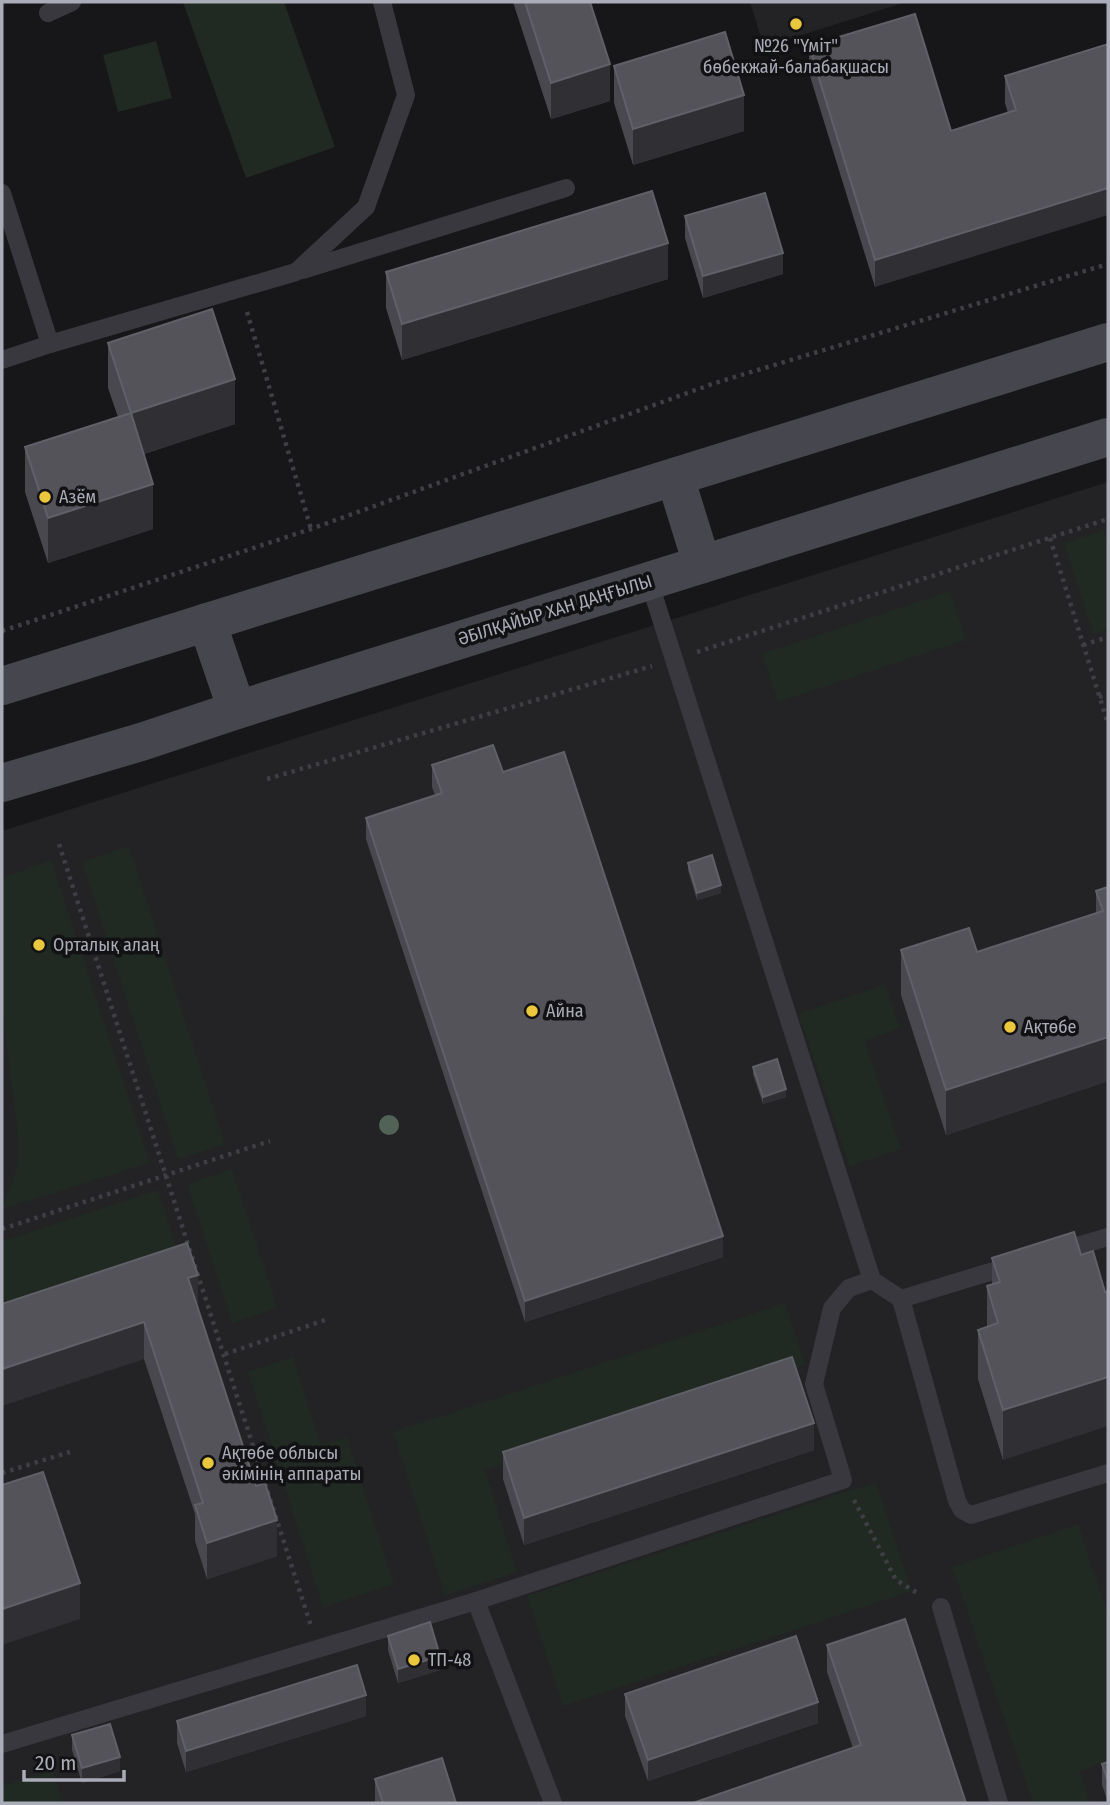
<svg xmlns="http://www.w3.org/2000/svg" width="1110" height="1805" viewBox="0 0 1110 1805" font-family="'Fira Sans Condensed',sans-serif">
<rect width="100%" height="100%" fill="#171719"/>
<g fill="#232326">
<path d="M750,2H906L764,47Z"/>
<path d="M1108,482V1803H2V831Z"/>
</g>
<g fill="#212923">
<path d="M183,2H284L335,147L246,178Z"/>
<path d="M156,41L172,98L118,112L103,55Z"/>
<path d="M1104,530L1108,544V629L1093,634L1064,543Z"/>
<path d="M950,591L966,640L778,702L762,654Z"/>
<path d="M129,846L225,1144L178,1159L82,862Z"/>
<path d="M51,860L150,1163L2,1209L18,1165V1137L2,1007V878Z"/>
<path d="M885,985L900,1028L865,1041L901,1149L850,1167L798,1014Z"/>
<path d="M232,1169L278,1308L232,1323L187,1184Z"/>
<path d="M158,1190L182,1264L2,1323V1241Z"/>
<path d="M785,1303L805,1365L485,1470L517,1572L445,1595L393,1432Z"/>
<path d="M293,1357L321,1445L347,1437L394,1584L323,1607L248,1372Z"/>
<path d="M876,1482L912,1591L563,1706L527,1596Z"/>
<path d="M1078,1524L1108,1613V1761L1080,1771L1090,1803H1033L952,1567Z"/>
<path d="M53,1770L63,1803H2V1786Z"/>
</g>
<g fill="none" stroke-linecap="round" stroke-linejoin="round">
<g stroke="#3e3f45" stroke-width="4.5" stroke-dasharray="3.5 5" stroke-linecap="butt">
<path d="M247,312L311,529"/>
<path d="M1050,538L1108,724"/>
<path d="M2,631L311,529L715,383L1108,264"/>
<path d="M1083,645L1108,637"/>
<path d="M697,652L1108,519"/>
<path d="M1099,697L1108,694"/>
<path d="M267,779L652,666"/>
<path d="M59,844L311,1626"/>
<path d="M2,1229L270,1141"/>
<path d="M225,1354L328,1319"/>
<path d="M2,1473L70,1452"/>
<path d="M854,1500L896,1580L919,1594"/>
</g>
<g stroke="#38383e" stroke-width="18">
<path d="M48,13L72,2"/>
<path d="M2,193L50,344L2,360"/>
<path d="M303,270L566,188"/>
<path d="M50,344L296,272L366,207L406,95L382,2"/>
<path d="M649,581L872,1280L901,1299L1013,1265"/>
<path d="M1057,1252L1108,1237"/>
<path d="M901,1299L957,1501L962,1510L971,1515L1108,1473"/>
<path d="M476,1601L553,1803"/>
<path d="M941,1607L999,1803"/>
<path d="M2,1744L476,1601L843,1480L814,1384L832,1308L849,1288L872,1280"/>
</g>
<g stroke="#46474e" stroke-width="38">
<path d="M675,477L702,564"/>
<path d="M207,622L237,710"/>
<path d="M2,686L1108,342"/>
<path d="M2,783L141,742L237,710L1108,437"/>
</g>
</g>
<circle fill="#516356" cx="389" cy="1125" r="10"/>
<g fill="#48484e">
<path d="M513,2H590L610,101L551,119Z"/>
<path d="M1108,44L875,287L809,73V46L951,131L1008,113L1005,103V76Z"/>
<path d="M614,66L744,131L633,165L614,103Z"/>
<path d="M685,216L783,274L703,298L685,238Z"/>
<path d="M386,272L668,279L402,360L386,308Z"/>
<path d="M108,343L235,424L144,454L153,529L48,563L25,492V447L118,417L108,388Z"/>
<path d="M432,765L503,772L723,1257L525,1322L366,839V818L435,795L432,787Z"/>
<path d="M688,863L721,893L697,900L688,870Z"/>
<path d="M1108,887V1081L946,1135L901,995V950L977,952L1096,913V891Z"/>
<path d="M753,1067L786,1097L763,1104L753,1074Z"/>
<path d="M1081,1255L1105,1292L1003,1460L978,1379V1330L987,1327V1286L992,1284V1258Z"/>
<path d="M2,1304L198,1307L277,1556L207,1579L195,1541V1514L144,1359Z"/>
<path d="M814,1450L524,1545L503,1479V1452Z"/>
<path d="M388,1636L440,1670L398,1683L388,1650Z"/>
<path d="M827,1645L966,1803L853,1748L827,1672Z"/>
<path d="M625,1694L818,1723L648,1781L625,1716Z"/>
<path d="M366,1716L186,1772L177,1743V1721Z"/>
<path d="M72,1735L120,1771L82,1783L72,1750Z"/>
<path d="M1108,1762V1802L1102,1785V1764Z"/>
<path d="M375,1779L456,1803H375Z"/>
</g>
<g fill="#303034">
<path d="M610,64V101L551,119V83Z"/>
<path d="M744,95V131L633,165V129Z"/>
<path d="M1108,188V215L875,287V260Z"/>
<path d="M668,243V279L402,360V324Z"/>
<path d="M783,253V274L703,298V276Z"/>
<path d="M235,379V424L131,458V413Z"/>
<path d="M153,484V529L48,563V518Z"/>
<path d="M721,885V893L697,900V893Z"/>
<path d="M1108,1037V1081L946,1135V1090Z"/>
<path d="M786,1089V1097L763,1104V1097Z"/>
<path d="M723,1236V1257L525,1322V1301Z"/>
<path d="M198,1275V1312L188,1278Z"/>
<path d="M144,1322V1359L2,1406V1369Z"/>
<path d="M1108,1377V1426L1003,1460V1410Z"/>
<path d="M814,1423V1450L524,1545V1518Z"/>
<path d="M277,1520V1556L207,1579V1543Z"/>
<path d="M80,1583V1619L2,1645V1609Z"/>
<path d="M440,1656V1670L398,1683V1669Z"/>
<path d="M366,1695V1716L186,1772V1751Z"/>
<path d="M818,1702V1723L648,1781V1760Z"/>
<path d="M120,1757V1771L82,1783V1768Z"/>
</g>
<g fill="#535359" stroke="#606168" stroke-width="2">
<path d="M525,2H590L610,64L551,83Z"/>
<path d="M915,14L951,131L1016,110L1005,76L1108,44V188L875,260L809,46Z"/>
<path d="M725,32L744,95L633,129L614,66Z"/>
<path d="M652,191L668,243L402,324L386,272Z"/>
<path d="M765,193L783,253L703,276L685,216Z"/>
<path d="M212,309L235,379L131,413L153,484L48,518L25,447L131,413L108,343Z"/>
<path d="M493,745L503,772L564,752L723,1236L525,1301L366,818L442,793L432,765Z"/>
<path d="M712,855L721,885L697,893L688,863Z"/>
<path d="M1108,887V1037L946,1090L901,950L969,928L977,952L1103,911L1096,891Z"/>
<path d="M777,1059L786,1089L763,1097L753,1067Z"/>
<path d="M1074,1232L1081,1255L1093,1251L1105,1292L1108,1291V1377L1003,1410L978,1330L998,1323L987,1286L1000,1282L992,1258Z"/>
<path d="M187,1243L198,1275L188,1278L256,1486L265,1483L277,1520L207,1543L195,1505L203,1503L144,1322L2,1369V1304Z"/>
<path d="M792,1357L814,1423L524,1518L503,1452Z"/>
<path d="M43,1472L80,1583L2,1609V1485Z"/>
<path d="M905,1619L966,1803H693L861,1745L827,1645Z"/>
<path d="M430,1622L440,1656L398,1669L388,1636Z"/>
<path d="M796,1636L818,1702L648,1760L625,1694Z"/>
<path d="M357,1665L366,1695L186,1751L177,1721Z"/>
<path d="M110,1724L120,1757L82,1768L72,1735Z"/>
<path d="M442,1758L456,1803H383L375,1779Z"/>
<path d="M1108,1762V1781L1102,1764Z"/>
</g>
<g fill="#ebc73d" stroke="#121214" stroke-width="2.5">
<circle cx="796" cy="24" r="7"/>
<circle cx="45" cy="497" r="7"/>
<circle cx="39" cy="945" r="7"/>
<circle cx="532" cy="1011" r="7"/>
<circle cx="1010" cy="1027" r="7"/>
<circle cx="208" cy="1463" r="7"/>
<circle cx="414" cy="1660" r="7"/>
</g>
<g text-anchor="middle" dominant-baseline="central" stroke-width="7" stroke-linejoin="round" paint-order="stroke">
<g font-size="18" fill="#aaacb8" stroke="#121214" text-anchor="start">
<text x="796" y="46" text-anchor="middle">№26 "Үміт"<tspan x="796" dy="21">бөбекжай-балабақшасы</tspan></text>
<text x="59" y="497">Азём</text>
<text x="53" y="945">Орталық алаң</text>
<text x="546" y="1011">Айна</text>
<text x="1024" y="1027">Ақтөбе</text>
<text x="222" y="1453">Ақтөбе облысы<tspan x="222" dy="21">әкімінің аппараты</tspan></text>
<text x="428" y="1660">ТП-48</text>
</g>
<g font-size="18" fill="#aaacb8" stroke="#121214">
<text transform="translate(555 610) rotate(-17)">ӘБІЛҚАЙЫР ХАН ДАҢҒЫЛЫ</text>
</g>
</g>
<rect width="1110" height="1805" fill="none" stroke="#aaacb8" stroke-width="7"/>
<path d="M24 1770v10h100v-10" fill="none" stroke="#aaacb8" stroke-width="3.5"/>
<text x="35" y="1770" font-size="21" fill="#aaacb8" stroke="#121214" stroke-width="5" paint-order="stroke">20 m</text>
</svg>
